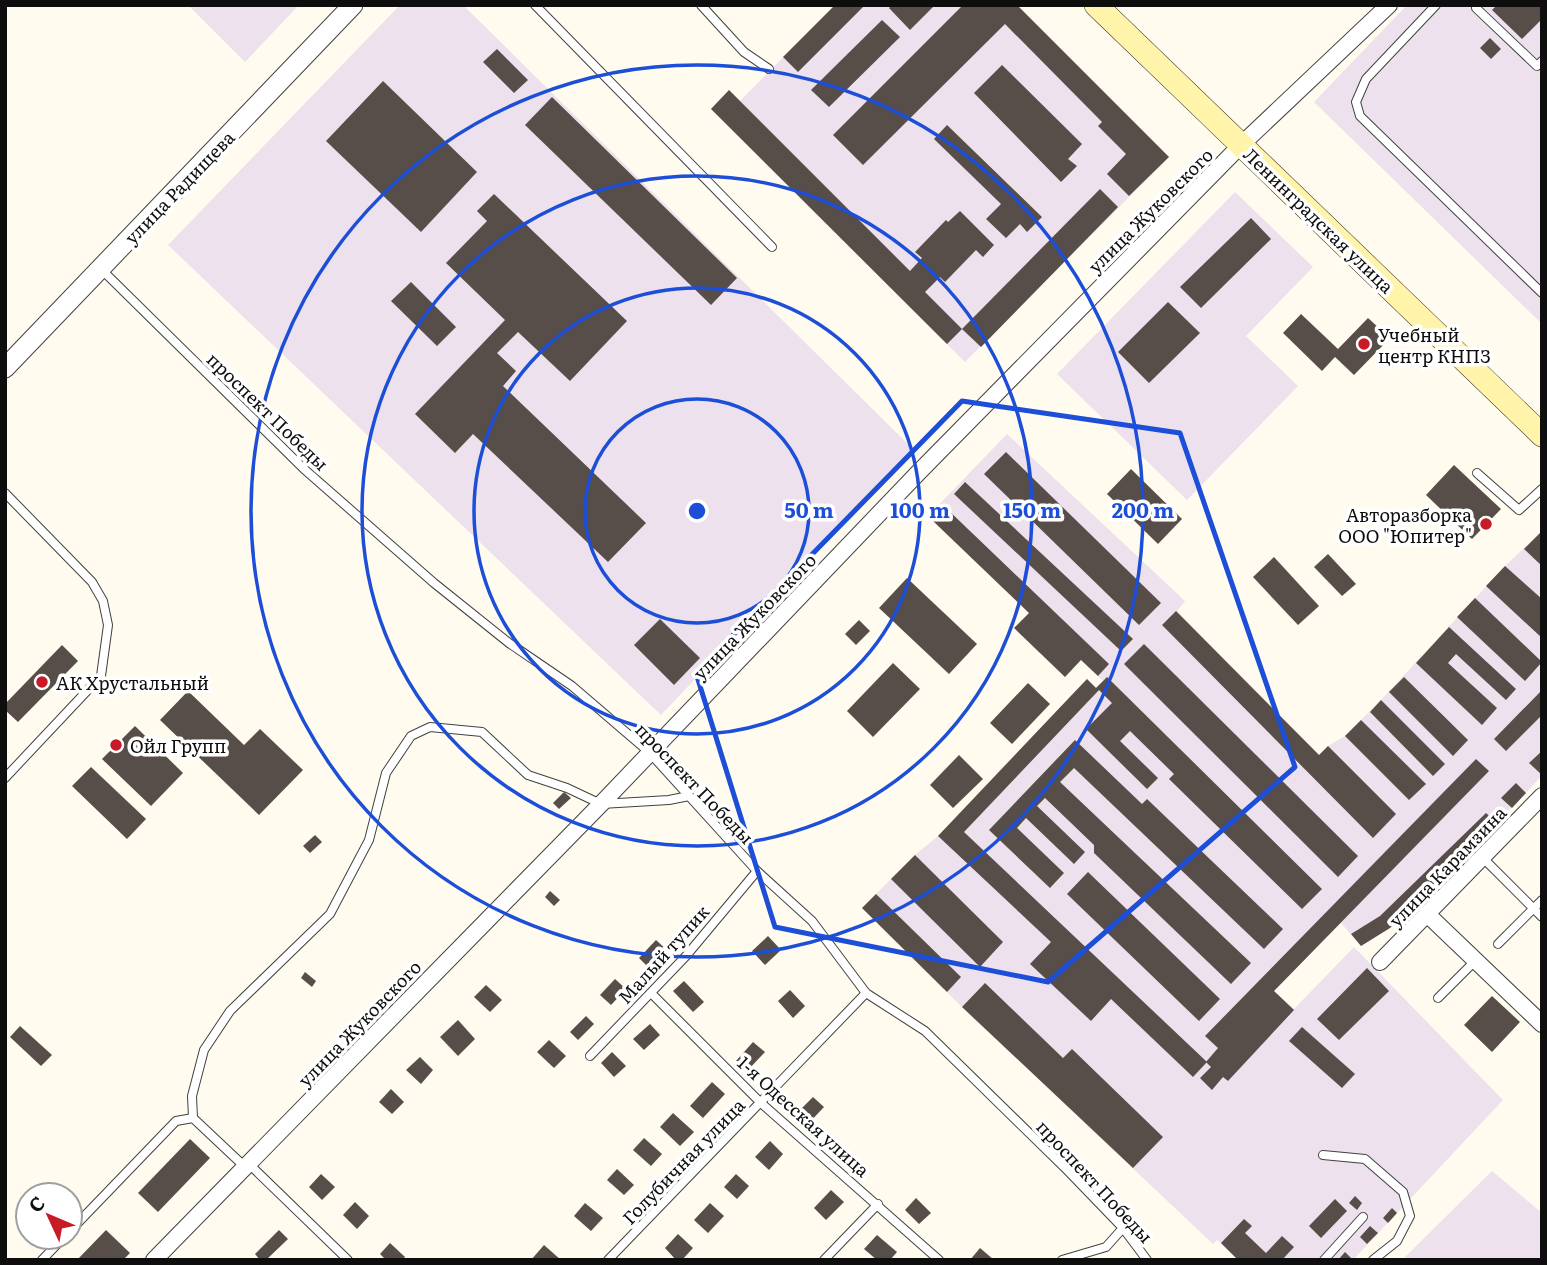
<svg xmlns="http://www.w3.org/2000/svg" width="1547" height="1265" viewBox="0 0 1547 1265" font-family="Literata,serif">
<rect width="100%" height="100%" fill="#fffbee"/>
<g fill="#ece1ed">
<path d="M188,5H299L245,62Z"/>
<path d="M400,5H463L913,449L661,715L168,245Z"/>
<path d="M835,5H1017L1169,157L965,362L711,109L729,90L740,101Z"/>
<path d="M1407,5H1542V324L1314,102Z"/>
<path d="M1235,192L1313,267L1246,336L1298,386L1187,500L1057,374Z"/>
<path d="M1007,434L1185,601L1177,611L1319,755L1328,746L1345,736L1381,700L1505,566L1542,531V775L1526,793L1390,928L1361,946L1341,923L1274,991L1294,1009L1354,947L1503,1100L1353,1260H1238L1217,1240L1213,1244L962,1007L862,908L915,855L938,836L1087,679L1096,687L1103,681L928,516Z"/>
<path d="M1492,1171L1542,1213V1260H1402Z"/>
</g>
<g fill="#574e49">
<path d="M835,5H865L798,72L783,57Z"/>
<path d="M892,5H935L910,30L889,8Z"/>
<path d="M963,5H1017L1169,157L1129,196L1107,174L1126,154L1098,126L1102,122L1005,24L863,165L833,135Z"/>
<path d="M1497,5H1542V19L1522,39L1492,10Z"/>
<path d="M882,20L900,37L829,107L811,90Z"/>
<path d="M1490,38L1501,49L1491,59L1480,48Z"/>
<path d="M497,49L528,80L514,93L483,62Z"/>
<path d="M1002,65L1082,144L1068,159L1077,166L1061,182L974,93Z"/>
<path d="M383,81L477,172L421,232L326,141Z"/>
<path d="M729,90L910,271L922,258L915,252L946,220L948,222L960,211L994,245L983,257L976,250L945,282L940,277L925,292L962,329L947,344L711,109Z"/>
<path d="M552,97L737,278L711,305L525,125Z"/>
<path d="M947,125L1042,217L1027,232L1020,224L1006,238L986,219L1001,204L934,139Z"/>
<path d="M1100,189L1118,207L981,347L962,329Z"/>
<path d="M494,194L627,321L570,381L518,332L497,353L516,371L503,386L646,523L608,562L473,434L455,453L415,414L505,320L446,263L487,221L477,211Z"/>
<path d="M1251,218L1271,239L1201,308L1180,287Z"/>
<path d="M411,282L456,327L437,346L391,301Z"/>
<path d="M1168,302L1200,333L1149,383L1118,352Z"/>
<path d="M1301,314L1338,349L1368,318L1390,338L1354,375L1335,357L1322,371L1283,333Z"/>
<path d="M1006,452L1161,603L1139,625L984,474Z"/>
<path d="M1454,465L1501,509L1472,539L1426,495Z"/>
<path d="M1131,469L1182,519L1158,544L1107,494Z"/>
<path d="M965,482L1133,639L1121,651L954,494Z"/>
<path d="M946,508L1109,664L1098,676L1081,660L1065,677L1014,628L1029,613L933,521Z"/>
<path d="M1542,531V566L1524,549Z"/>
<path d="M1328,554L1356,584L1342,596L1314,567Z"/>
<path d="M1274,557L1319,606L1298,625L1253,577Z"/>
<path d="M1505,566L1542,599V638L1486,586Z"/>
<path d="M907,578L977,644L949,674L879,608Z"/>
<path d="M1475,598L1542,662L1525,681L1457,617Z"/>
<path d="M1176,611L1319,755L1328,746L1396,814L1373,838L1162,625Z"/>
<path d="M660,619L700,658L674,685L634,645Z"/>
<path d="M859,620L870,631L856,645L845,634Z"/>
<path d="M1449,627L1516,689L1506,700L1456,654L1448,663L1497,708L1482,725L1416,663Z"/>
<path d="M1144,644L1358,856L1338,877L1124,664Z"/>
<path d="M62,645L78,661L18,722L5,710V704Z"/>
<path d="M893,663L920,689L873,737L847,711Z"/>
<path d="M1107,677L1322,889L1302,909L1169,779L1174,774L1130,731L1120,741L1158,778L1147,789L1086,729L1112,703L1099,690L964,832L1207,1062L1193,1077L1111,999L1091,1021L1030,964L1051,942L938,836L1087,679L1096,688Z"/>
<path d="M1404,677L1468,740L1453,756L1389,692Z"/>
<path d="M1028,683L1050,704L1012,744L990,723Z"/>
<path d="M1542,690V715L1506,751L1494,739Z"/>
<path d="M188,691L244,745L260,729L303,770L259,815L160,720Z"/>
<path d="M1381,700L1445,764L1433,776L1370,712Z"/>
<path d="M1361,720L1426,784L1409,800L1345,736Z"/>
<path d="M135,726L183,773L151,806L102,759Z"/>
<path d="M1075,740L1142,804L1147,799L1283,929L1264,949L1074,768L1060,782L1251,963L1231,984L1094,853V845L1045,798L1037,806L1085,852L1074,864L1026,818L1017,828L1064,873L1050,888L989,830Z"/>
<path d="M1542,751V775L1529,763Z"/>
<path d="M959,755L983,779L953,808L930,785Z"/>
<path d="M1476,759L1489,771L1274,991L1294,1010L1228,1081L1223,1077L1212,1090L1200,1078L1211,1067L1206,1062L1218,1048L1205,1036Z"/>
<path d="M91,767L146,819L127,839L72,786Z"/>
<path d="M1516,783L1526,793L1512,808L1501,798Z"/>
<path d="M564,792L571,798L559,809L553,803Z"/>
<path d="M1486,813L1496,822L1390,928L1361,946L1351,934L1380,916Z"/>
<path d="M315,835L322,842L310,853L303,846Z"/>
<path d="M915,855L1003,942L980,967L891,879Z"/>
<path d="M1088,872L1220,999L1199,1021L1067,894Z"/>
<path d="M550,891L560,900L554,906L545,897Z"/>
<path d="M876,894L961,977L947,992L862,908Z"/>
<path d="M768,936L781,950L765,965L752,951Z"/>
<path d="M656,940L668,951L650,969L639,958Z"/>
<path d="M1367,968L1389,991L1339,1040L1317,1019Z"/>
<path d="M305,972L316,981L312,987L301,978Z"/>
<path d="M615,979L626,989L611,1005L600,995Z"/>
<path d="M684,981L704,1002L693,1012L673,991Z"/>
<path d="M985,983L1063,1058L1072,1049L1163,1137L1133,1168L962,1007Z"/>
<path d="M486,985L502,1000L490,1012L474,997Z"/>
<path d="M790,990L805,1006L793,1018L778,1001Z"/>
<path d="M1492,996L1520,1022L1492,1052L1464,1025Z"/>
<path d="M586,1016L594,1024L578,1040L570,1032Z"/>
<path d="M458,1020L475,1039L458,1056L440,1037Z"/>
<path d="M650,1024L660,1035L644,1050L633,1039Z"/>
<path d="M20,1026L52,1055L41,1066L10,1037Z"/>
<path d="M1302,1027L1355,1074L1342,1088L1289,1041Z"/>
<path d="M549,1040L566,1056L554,1068L537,1052Z"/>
<path d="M753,1042L765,1052L747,1071L736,1061Z"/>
<path d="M612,1052L626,1066L614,1077L601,1063Z"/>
<path d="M420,1057L433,1070L421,1084L406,1070Z"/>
<path d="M712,1082L725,1094L703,1118L690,1106Z"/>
<path d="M391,1089L404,1102L392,1114L379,1102Z"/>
<path d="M813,1097L824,1107L807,1125L796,1114Z"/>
<path d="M673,1113L694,1132L680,1146L660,1127Z"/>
<path d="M644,1138L662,1154L651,1166L633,1150Z"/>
<path d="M190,1139L210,1158L158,1212L138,1193Z"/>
<path d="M770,1141L783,1154L769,1170L755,1157Z"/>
<path d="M617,1169L634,1185L624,1195L607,1180Z"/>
<path d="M321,1174L335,1187L322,1200L309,1187Z"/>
<path d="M736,1174L749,1186L737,1199L724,1187Z"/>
<path d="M831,1190L844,1202L826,1220L814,1208Z"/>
<path d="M1355,1196L1362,1203L1357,1210L1349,1203Z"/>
<path d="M916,1198L931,1213L919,1224L905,1210Z"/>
<path d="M1335,1199L1347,1211L1321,1238L1309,1226Z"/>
<path d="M355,1202L369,1216L357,1229L343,1215Z"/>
<path d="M585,1203L603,1218L591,1231L574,1216Z"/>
<path d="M710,1203L724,1216L708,1233L694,1220Z"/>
<path d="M1392,1208L1397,1213L1388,1223L1383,1218Z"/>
<path d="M1244,1219L1252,1226L1245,1233L1266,1253L1282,1236L1294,1247L1282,1260H1238L1221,1243Z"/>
<path d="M1370,1226L1378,1233L1367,1244L1360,1237Z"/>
<path d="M106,1230L130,1253L123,1260H77Z"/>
<path d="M279,1230L288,1239L266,1260H260L255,1254Z"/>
<path d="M678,1234L693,1248L682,1260H676L665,1248Z"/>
<path d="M877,1235L897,1252L890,1260H877L864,1249Z"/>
<path d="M390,1243L405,1257L403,1260H386L380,1254Z"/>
<path d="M544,1245L561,1260H531Z"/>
<path d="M980,1248L994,1260H970Z"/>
<path d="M1345,1252L1353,1260H1338Z"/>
</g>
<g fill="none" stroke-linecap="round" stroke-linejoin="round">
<g stroke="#414141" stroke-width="10">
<g id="service">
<path d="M535,5L772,247"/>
<path d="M701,5L744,52L769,69"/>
<path d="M1436,5L1366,79L1356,102L1360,116L1542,293"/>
<path d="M1476,5V8L1537,66L1542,61"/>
<path d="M101,269L304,469L434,583L509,643L572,686L649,752L757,871L812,921L866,993L925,1031L1069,1172L1123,1228L1147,1260"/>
<path d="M1477,473L1519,510L1542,489"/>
<path d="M5,493L92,582L103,601L108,625L101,676L5,778"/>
<path d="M1482,857L1542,917"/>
<path d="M1498,944L1542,900"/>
<path d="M651,993L761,1103L939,1260"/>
<path d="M1438,998L1475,961"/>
<path d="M590,1056L686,956L757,871"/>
<path d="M193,1118L192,1096L204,1050L230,1011L330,914L369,840L386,773L411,736L430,727L482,732L528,775L567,788L601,804L669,800L689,796"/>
<path d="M1323,1155L1365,1159L1403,1192L1410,1216L1397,1241L1373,1260"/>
<path d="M248,1163L348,1260"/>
<path d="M70,1231L176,1121L193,1118L245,1167"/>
<path d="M42,1260L64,1237"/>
<path d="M608,1260L866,993"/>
<path d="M824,1260L878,1204"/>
<path d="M1062,1260L1106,1247L1123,1228"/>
<path d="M1324,1260L1363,1217"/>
</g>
</g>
<g stroke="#414141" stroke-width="18">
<g id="minor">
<path d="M1427,914L1542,1024"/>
<path d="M1380,962L1542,796"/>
<path d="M154,1260L601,804L917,474L1241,145L1389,5"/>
</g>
</g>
<g stroke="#414141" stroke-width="21">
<path id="tertiary" d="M5,368L353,5"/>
</g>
<g stroke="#303030" stroke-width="24">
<path id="secondary" d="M1096,5L1542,435"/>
</g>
<use href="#service" stroke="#fff" stroke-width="8"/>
<use href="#minor" stroke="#fff" stroke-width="16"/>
<use href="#tertiary" stroke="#fff" stroke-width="19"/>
<use href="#secondary" stroke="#fff4a9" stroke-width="23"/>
</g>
<path fill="none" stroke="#1d4ed8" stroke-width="5" stroke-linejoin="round" d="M962,401L1180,433L1295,767L1048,982L775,927L696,673Z"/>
<g fill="none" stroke="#1d4ed8" stroke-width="3.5">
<circle cx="697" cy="511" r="112"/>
<circle cx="697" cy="511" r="223"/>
<circle cx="697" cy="511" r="335"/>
<circle cx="697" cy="511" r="446"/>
</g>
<g fill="#c71c27" stroke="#fff" stroke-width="2.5">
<circle cx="1364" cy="344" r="7"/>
<circle cx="1486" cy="524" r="7"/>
<circle cx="42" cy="682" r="7"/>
<circle cx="116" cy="745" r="7"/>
</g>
<g text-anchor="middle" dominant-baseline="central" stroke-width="7" stroke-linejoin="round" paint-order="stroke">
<g font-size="18" fill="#0e0e0e" stroke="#fff">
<text transform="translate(179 187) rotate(-46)">улица Радищева</text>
<text transform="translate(1150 210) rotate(-45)">улица Жуковского</text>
<text transform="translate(1319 220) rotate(44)">Ленинградская улица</text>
<text transform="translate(268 411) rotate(44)">проспект Победы</text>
<text transform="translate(754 616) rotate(-46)">улица Жуковского</text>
<text transform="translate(695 783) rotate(46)">проспект Победы</text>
<text transform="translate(1447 866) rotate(-46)">улица Карамзина</text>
<text transform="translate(663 954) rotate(-48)">Малый тупик</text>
<text transform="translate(359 1023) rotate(-46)">улица Жуковского</text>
<text transform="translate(804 1116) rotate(42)">1-я Одесская улица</text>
<text transform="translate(683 1161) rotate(-46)">Голубичная улица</text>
<text transform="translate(1095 1181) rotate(47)">проспект Победы</text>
</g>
<g font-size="18" fill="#0e0e0e" stroke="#fff" text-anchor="start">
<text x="1378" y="334">Учебный<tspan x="1378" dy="21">центр КНПЗ</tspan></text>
<text x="1472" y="514" text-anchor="end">Авторазборка<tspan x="1472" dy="21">ООО "Юпитер"</tspan></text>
<text x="56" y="682">АК Хрустальный</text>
<text x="130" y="745">Ойл Групп</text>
</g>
</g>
<circle cx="697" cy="511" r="10" fill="#1d4ed8" stroke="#fff" stroke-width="3.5"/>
<g font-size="21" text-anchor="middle" font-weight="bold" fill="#1d4ed8" stroke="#fff" stroke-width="7" stroke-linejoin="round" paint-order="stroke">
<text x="809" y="518">50 m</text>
<text x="920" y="518">100 m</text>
<text x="1032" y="518">150 m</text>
<text x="1143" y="518">200 m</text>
</g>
<rect width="1547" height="1265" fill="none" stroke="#0e0e0e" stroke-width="14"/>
<g transform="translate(49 1216) rotate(314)"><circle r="33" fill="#ffffff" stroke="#9f9f9f" stroke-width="2"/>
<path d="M0-5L12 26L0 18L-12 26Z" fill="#c71c27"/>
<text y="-10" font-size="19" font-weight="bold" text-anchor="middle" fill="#0e0e0e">С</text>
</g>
</svg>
